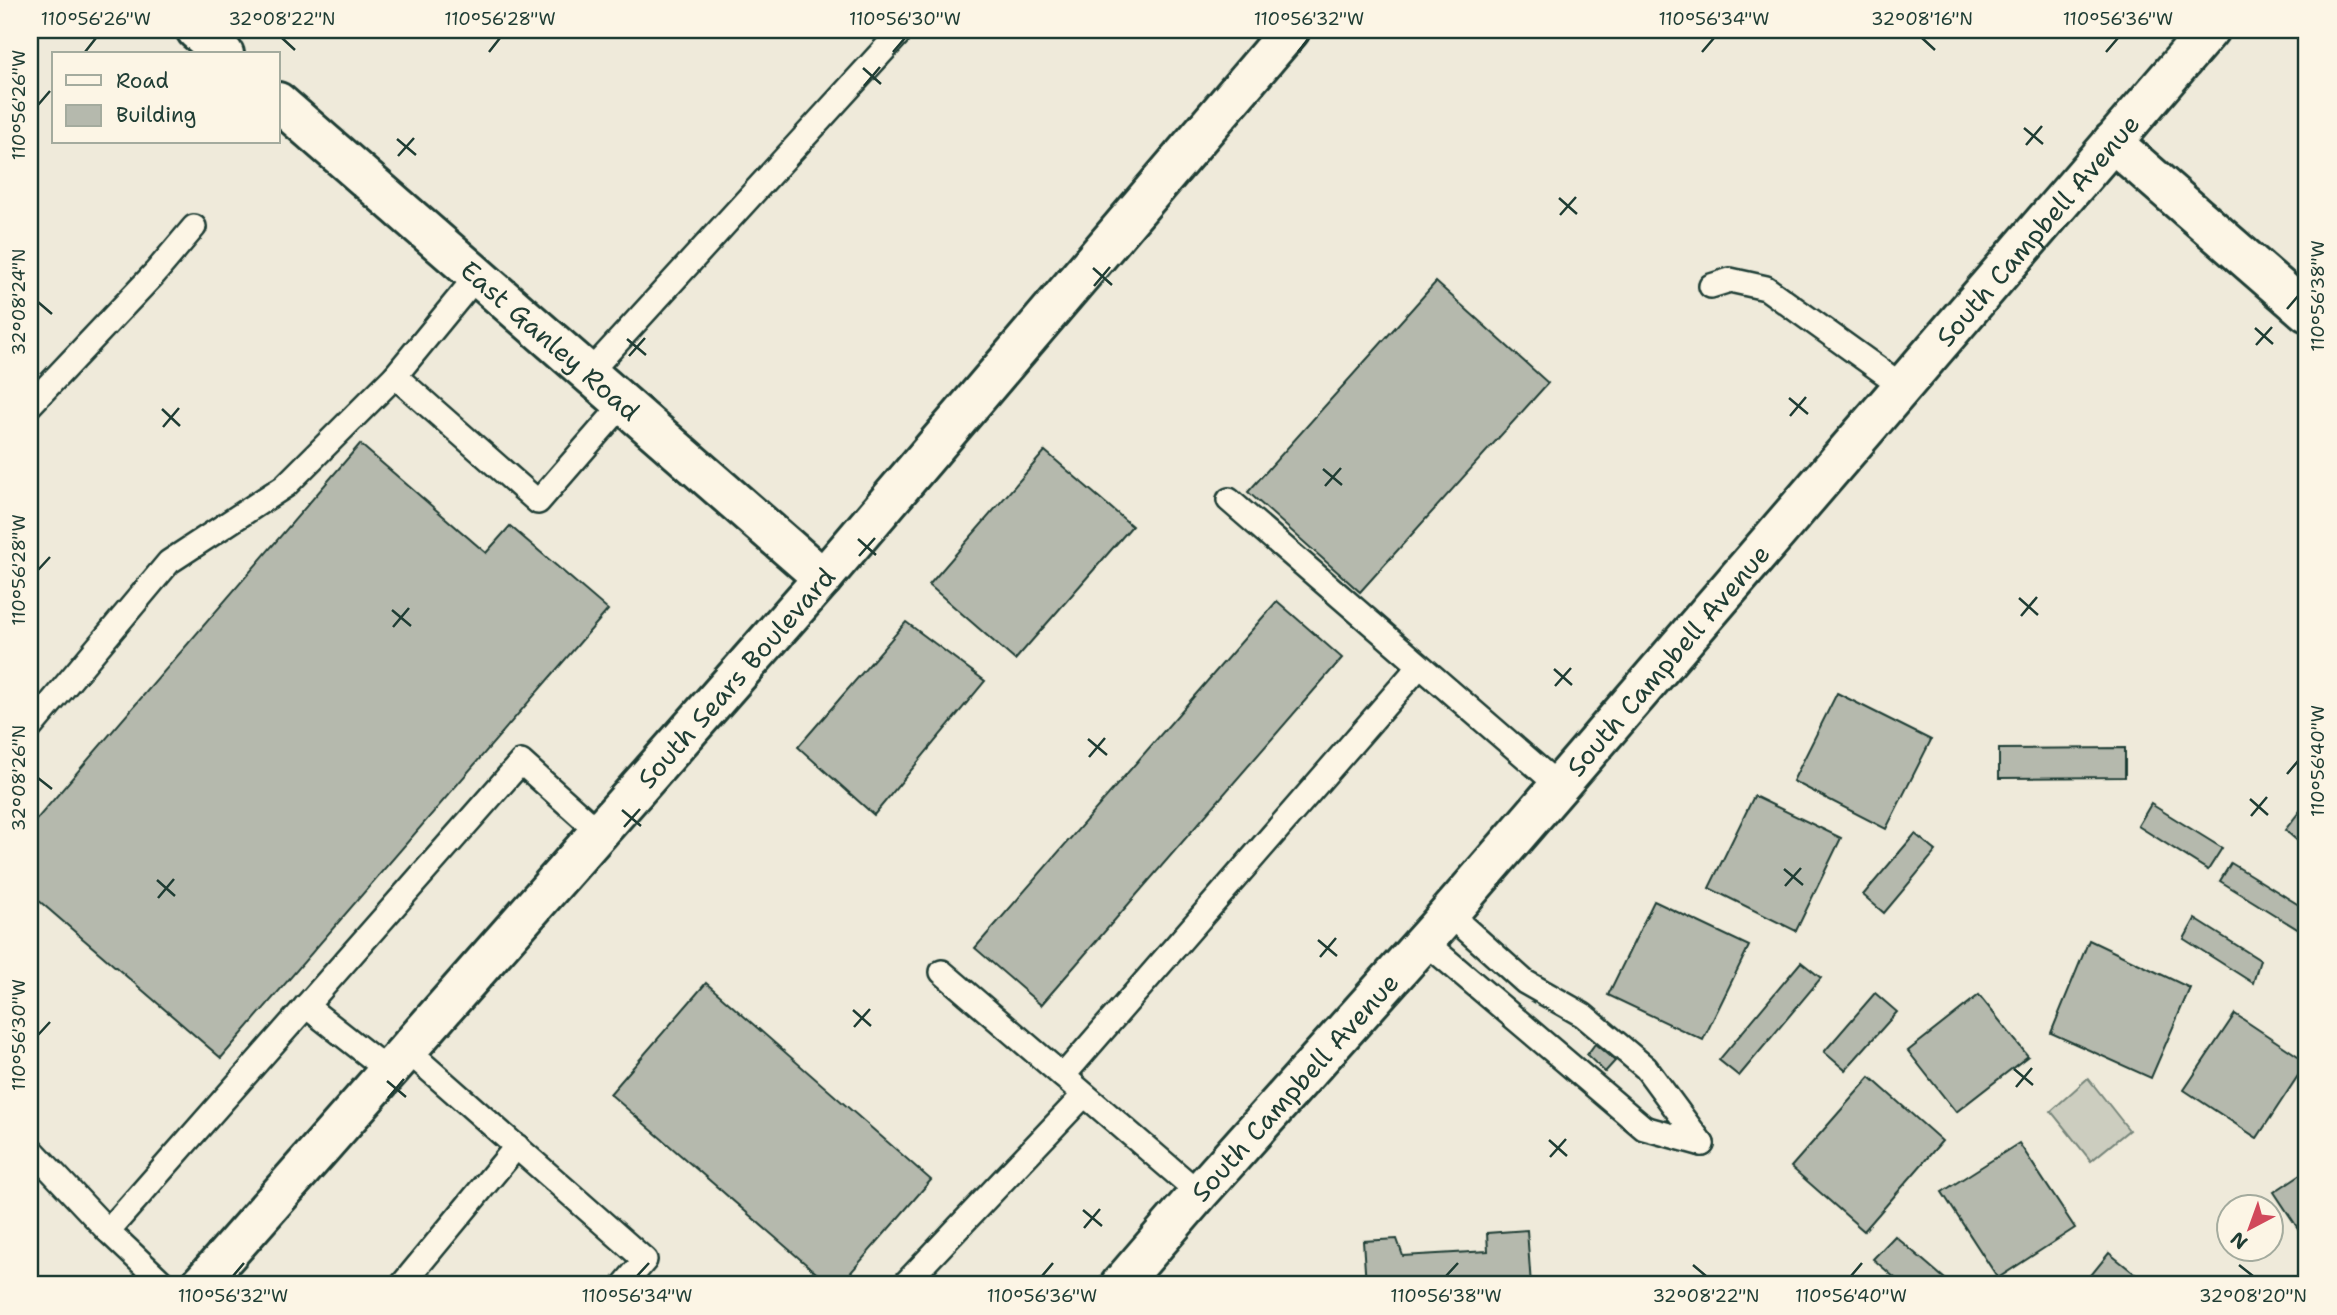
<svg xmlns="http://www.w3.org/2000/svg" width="2337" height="1315" viewBox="0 0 2337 1315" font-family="'Shantell Sans',sans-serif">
<rect width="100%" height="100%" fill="#efeada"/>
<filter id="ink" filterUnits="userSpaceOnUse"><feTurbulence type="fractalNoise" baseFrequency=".0143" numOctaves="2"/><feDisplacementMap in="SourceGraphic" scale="14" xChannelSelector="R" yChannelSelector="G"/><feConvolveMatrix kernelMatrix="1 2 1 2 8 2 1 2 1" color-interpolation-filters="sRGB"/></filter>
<g filter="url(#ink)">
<path fill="#cccdbf" stroke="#76857a" stroke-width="2" d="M2088,1078L2129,1130L2091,1161L2051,1111Z"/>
<g fill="#b5b9ad" stroke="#1f3d34" stroke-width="2">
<path d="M1436,282L1548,383L1360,592L1248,492Z"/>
<path d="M360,444L486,553L510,526L608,610L221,1058L30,893V827Z"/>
<path d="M1045,451L1132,526L1015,660L929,585Z"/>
<path d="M1277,601L1342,658L1041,1005L975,948Z"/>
<path d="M906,622L985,681L874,815L798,747Z"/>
<path d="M1837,693L1931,740L1886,829L1793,781Z"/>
<path d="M2125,748V777L1999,778V749Z"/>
<path d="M1754,796L1841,838L1796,931L1709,888Z"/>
<path d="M2307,802V849L2285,830Z"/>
<path d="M2151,804L2222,848L2208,870L2138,826Z"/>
<path d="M1915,834L1936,851L1884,913L1863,895Z"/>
<path d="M2231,863L2307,910V935L2220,881Z"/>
<path d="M1654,901L1749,946L1703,1040L1608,995Z"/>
<path d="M2195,919L2260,960L2253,983L2184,939Z"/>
<path d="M2089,940L2190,988L2151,1078L2051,1033Z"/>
<path d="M1801,962L1821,978L1739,1076L1719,1060Z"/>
<path d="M706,983L931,1180L840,1285H830L610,1094Z"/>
<path d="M1875,993L1897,1012L1845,1070L1824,1052Z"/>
<path d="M1979,995L2028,1056L1956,1112L1908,1051Z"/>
<path d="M2235,1014L2307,1062L2257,1138L2184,1090Z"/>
<path d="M1595,1044L1615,1061L1605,1072L1587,1055Z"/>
<path d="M1870,1077L1942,1141L1864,1231L1791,1167Z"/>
<path d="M2019,1143L2075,1228L1998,1278L1942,1192Z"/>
<path d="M2307,1170V1242L2274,1192Z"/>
<path d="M1527,1230L1531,1285H1366L1363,1241L1397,1239L1403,1256L1488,1251L1487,1233Z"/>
<path d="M1895,1236L1952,1285H1903L1873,1259Z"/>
<path d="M2109,1253L2149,1285H2083Z"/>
</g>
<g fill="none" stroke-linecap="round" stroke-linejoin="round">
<g stroke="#1f3d34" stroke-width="28">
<g id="lane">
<path d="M477,276L395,376L538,502L623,404"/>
<path d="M1711,286L1730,280L1766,288L1901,385"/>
<path d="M589,373L902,30"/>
<path d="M30,405L155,273L194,227"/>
<path d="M1229,500L1559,786"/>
<path d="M30,728L169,562L285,486L395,376"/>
<path d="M1448,913L1525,982L1583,1015L1646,1068L1702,1144"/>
<path d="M1424,941L1644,1128L1702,1144"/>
<path d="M942,972L1199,1193"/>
<path d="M306,1006L390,1072"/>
<path d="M408,1051L645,1260L624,1285"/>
<path d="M1063,1076L1416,670"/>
<path d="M30,1148L108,1231"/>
<path d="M165,1285L108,1231L521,762L599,832"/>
<path d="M402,1285L517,1146"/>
<path d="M904,1285L1084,1095"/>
</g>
</g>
<g stroke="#1f3d34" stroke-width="44">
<g id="street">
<path d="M196,30L224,54"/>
<path id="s1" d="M278,102L823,578"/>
<path d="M2112,142L2307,312"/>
<path id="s2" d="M200,1285L823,578L1290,30"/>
</g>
</g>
<g stroke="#1f3d34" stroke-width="44">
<g id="primary">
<path id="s3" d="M1120,1285L1199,1193L1438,926L1559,786L2209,30"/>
</g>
</g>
<use href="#lane" stroke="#fcf5e5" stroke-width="23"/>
<use href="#street" stroke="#fcf5e5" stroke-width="38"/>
<use href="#primary" stroke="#fcf5e5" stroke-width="38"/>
</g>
</g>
<path fill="none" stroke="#1f3d34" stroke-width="2.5" d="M282,38L295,50M1922,38L1935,50M85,52L96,38M489,52L500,38M893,52L905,38M1298,52L1309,38M1702,52L1714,38M2106,52L2118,38M863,68L881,84M864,86L880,67M38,105L50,91M2024,128L2043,144M397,139L416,155M2026,145L2042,126M398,156L414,138M1559,198L1577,214M1560,215L1576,197M1093,268L1112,285M1094,286L1110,267M38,302L52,314M2287,309L2298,296M2255,328L2273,344M627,339L646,355M2256,345L2272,327M629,356L645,338M1789,398L1808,414M162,409L180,426M1790,416L1806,397M163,427L179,408M1323,469L1342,485M1325,486L1341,468M858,539L876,555M859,556L875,538M38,570L50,557M2019,598L2038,615M392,610L411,626M2021,616L2037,597M393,627L409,608M1554,669L1572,685M1555,686L1571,668M1088,739L1107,755M1089,757L1105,738M2287,774L2298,761M38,778L52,789M2250,799L2268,815M622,810L641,826M2251,816L2267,797M624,827L640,809M1784,869L1803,885M157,880L175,896M1785,886L1801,868M158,898L174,879M1318,940L1337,956M1320,957L1336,938M853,1010L871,1026M854,1027L870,1009M38,1035L50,1022M2014,1069L2033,1085M387,1081L406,1097M2016,1087L2032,1068M388,1098L404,1079M1549,1140L1567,1156M1550,1157L1566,1139M1083,1210L1102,1226M1084,1228L1100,1209M1693,1265L1706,1276M2239,1265L2253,1276M233,1276L244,1263M637,1276L649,1263M1042,1276L1053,1263M1446,1276L1458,1263M1851,1276L1862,1263"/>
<g text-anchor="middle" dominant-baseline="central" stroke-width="5" stroke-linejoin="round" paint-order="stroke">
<g font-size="26" fill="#1f3d34" stroke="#fcf5e5">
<text stroke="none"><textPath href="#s3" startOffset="1398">South Campbell Avenue</textPath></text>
<text stroke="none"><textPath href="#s1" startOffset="362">East Ganley Road</textPath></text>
<text stroke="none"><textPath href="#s3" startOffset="831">South Campbell Avenue</textPath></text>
<text stroke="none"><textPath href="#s2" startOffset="810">South Sears Boulevard</textPath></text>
<text stroke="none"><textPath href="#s3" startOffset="264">South Campbell Avenue</textPath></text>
</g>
</g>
<rect width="2337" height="1315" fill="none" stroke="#fcf5e5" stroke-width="77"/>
<rect x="52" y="52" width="228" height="91" fill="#fcf5e5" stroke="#a4ab9e" stroke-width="2"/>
<rect x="66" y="75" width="35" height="10" fill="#fcf5e5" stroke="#a4ab9e" stroke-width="2"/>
<text x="116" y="88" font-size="21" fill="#1f3d34">Road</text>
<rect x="66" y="105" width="35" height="21" fill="#b5b9ad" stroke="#a4ab9e" stroke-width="2"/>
<text x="116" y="122" font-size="21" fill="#1f3d34">Building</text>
<g transform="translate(2250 1228) rotate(221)"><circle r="33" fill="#fcf5e5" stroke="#a4ab9e" stroke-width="2"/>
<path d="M0-5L12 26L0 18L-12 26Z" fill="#d1495b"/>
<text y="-10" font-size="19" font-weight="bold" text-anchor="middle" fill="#1f3d34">N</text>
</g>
<rect x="38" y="38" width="2260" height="1238" fill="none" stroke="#1f3d34" stroke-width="2.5"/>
<g font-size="18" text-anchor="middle" fill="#1f3d34">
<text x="96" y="25">110°56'26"W</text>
<text x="282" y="25">32°08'22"N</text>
<text x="500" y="25">110°56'28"W</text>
<text x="905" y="25">110°56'30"W</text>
<text x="1309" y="25">110°56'32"W</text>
<text x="1714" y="25">110°56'34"W</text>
<text x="1922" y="25">32°08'16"N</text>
<text x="2118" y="25">110°56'36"W</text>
<text transform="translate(19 105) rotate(-90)" y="6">110°56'26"W</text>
<text transform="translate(2318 296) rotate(-90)" y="6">110°56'38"W</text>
<text transform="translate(19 302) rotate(-90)" y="6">32°08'24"N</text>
<text transform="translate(19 570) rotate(-90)" y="6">110°56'28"W</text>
<text transform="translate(2318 761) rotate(-90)" y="6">110°56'40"W</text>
<text transform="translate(19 778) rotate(-90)" y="6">32°08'26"N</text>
<text transform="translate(19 1035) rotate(-90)" y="6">110°56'30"W</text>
<text x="233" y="1302">110°56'32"W</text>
<text x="637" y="1302">110°56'34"W</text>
<text x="1042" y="1302">110°56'36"W</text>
<text x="1446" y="1302">110°56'38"W</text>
<text x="1706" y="1302">32°08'22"N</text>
<text x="1851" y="1302">110°56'40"W</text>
<text x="2253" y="1302">32°08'20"N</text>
</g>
</svg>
